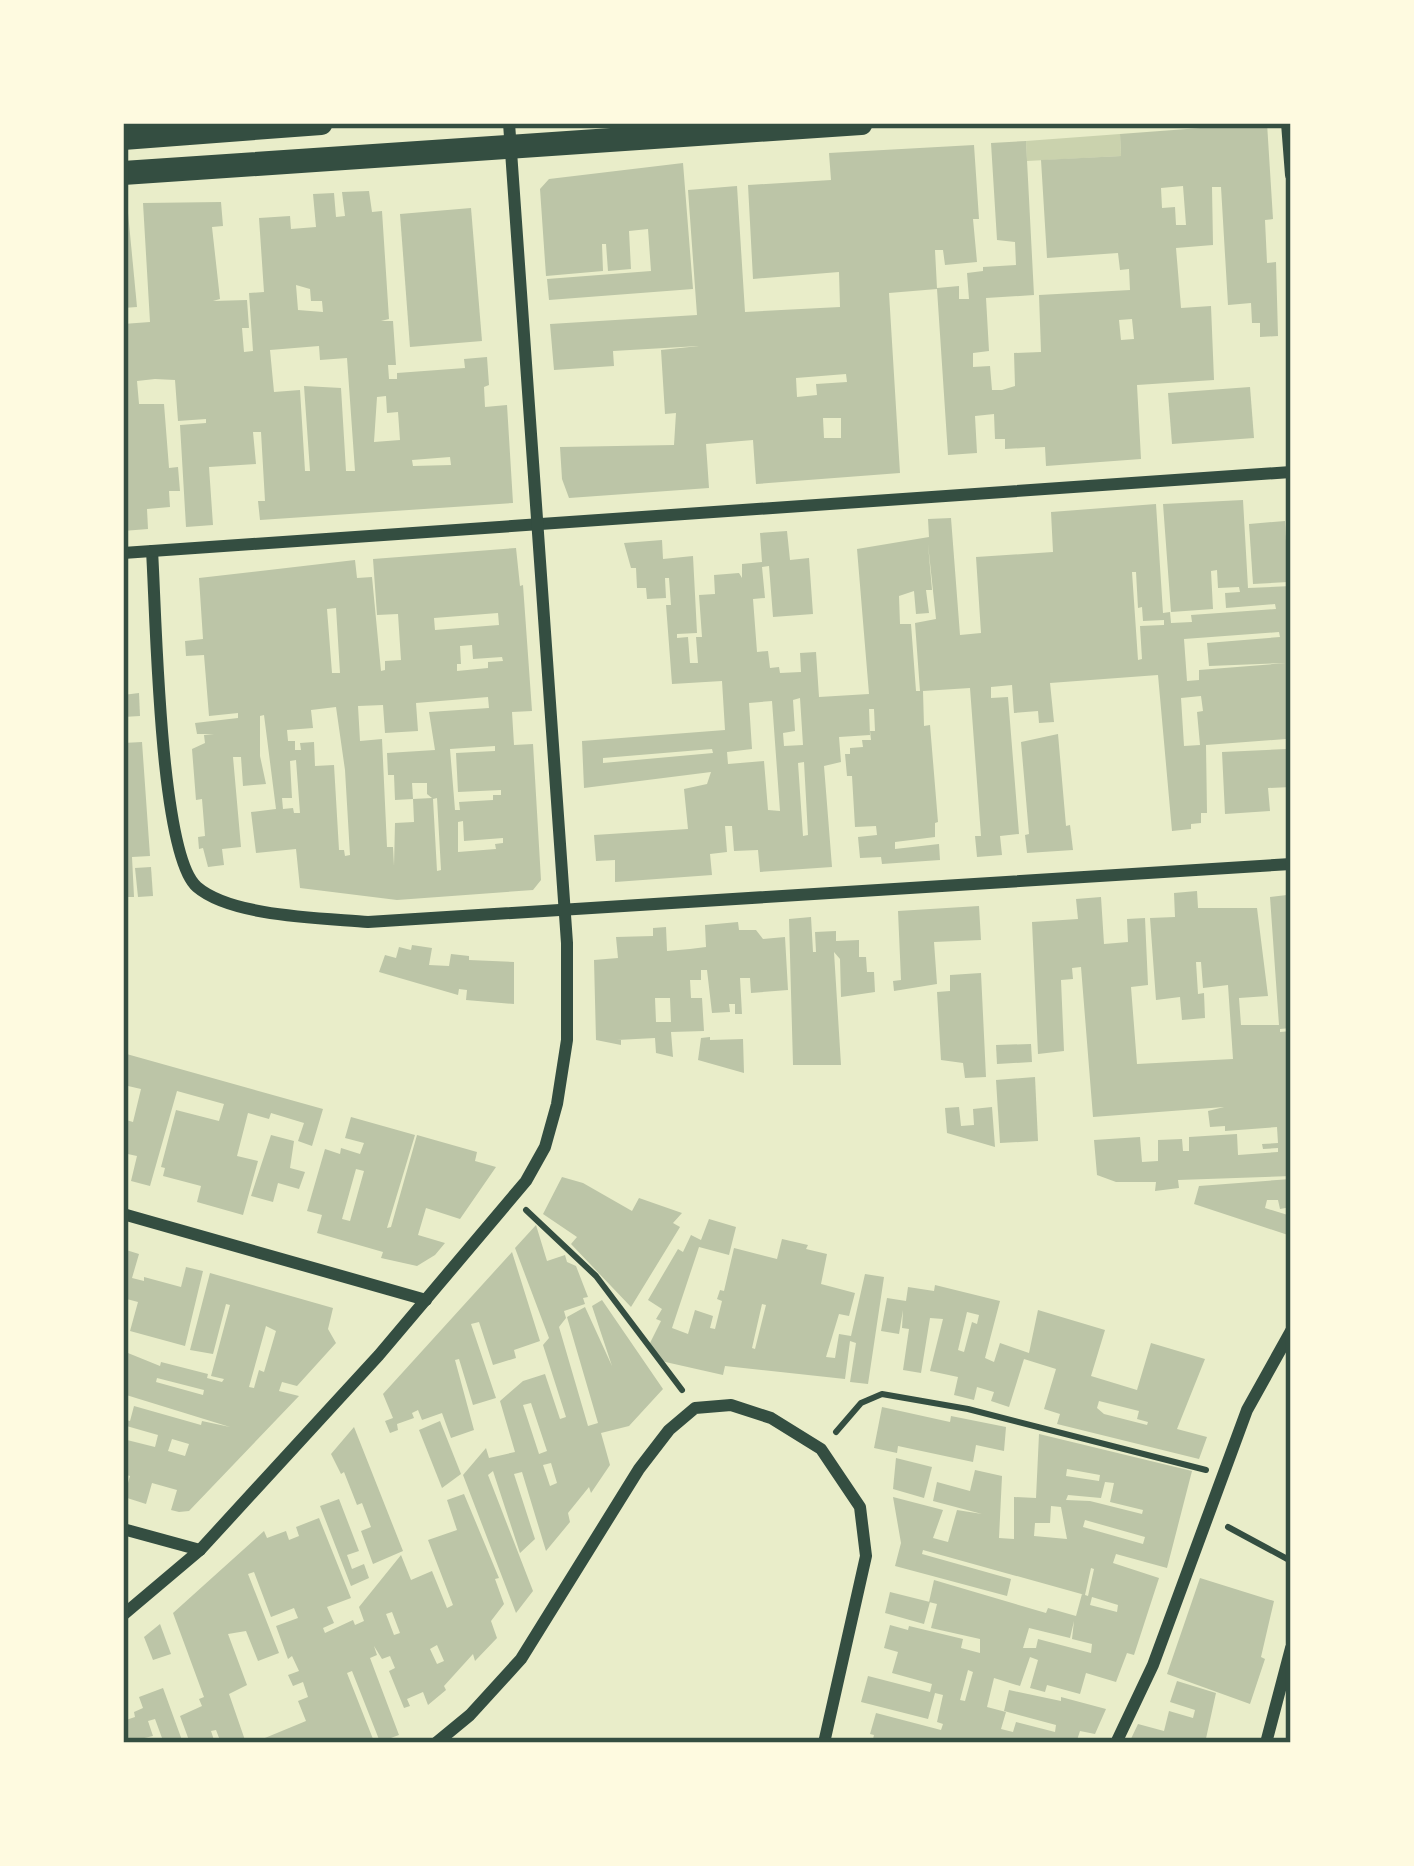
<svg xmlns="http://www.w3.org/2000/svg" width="1414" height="1866" viewBox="0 0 1414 1866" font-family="'Varela Round',sans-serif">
<rect width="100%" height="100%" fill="#e9edc9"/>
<path fill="#cad2ad" d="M1120,134L1121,156L1027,161L1026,141Z"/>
<g fill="#bcc5a7" fill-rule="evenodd">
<path d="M1267,123L1273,219L1265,220L1267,263L1276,262L1278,336L1260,337V323H1252L1251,303L1228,305L1221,187H1212L1213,245L1176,248L1181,308L1211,306L1214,380L1137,385L1141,459L1046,466L1045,447L1005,449V439H995L994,414L975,416L977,453L948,455L937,289L889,293L900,473L756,484L753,440L706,444L709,488L569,498L562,479L560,447L674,445L676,413L665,414L661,350L699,346L613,351L614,366L554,370L550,324L697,315L688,190L737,186L745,312L840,307L839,272L753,279L748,185L831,180L829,153L974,145L979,219H973L977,262L945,265L943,250H935L937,288L959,286V299H969L967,273L983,271V267L1016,265L1015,242L997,240L991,143L1026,141L1034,295L986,298L989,351L973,353V367L990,366L992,390H1002L1015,386L1014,353L1041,352L1039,295L1130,290L1129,269L1120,270L1118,253L1047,258L1041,160L1121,156L1120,134ZM1183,186L1186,225H1176L1175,207L1162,208L1161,188ZM1132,319L1134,339L1121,340L1119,320ZM846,374L847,382L816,384L817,395L797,397L796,378ZM823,418H841V438H824Z"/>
<path d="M683,163L693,289L549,300L547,279L651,271L648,229L629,231L631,269L608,271L606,244H602L603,271L546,276L540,189L549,179Z"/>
<path d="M369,191L372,212L382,211L389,319L381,321H393L396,365H388L389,379H397V373L465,368L464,359L487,357L489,385L484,387L485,407L507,405L513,503L260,520L258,501H265L261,432H253L256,464L209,467L213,525L186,527L180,425L206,423V419L178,421L175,380L155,379L137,381L139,404H164L169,468L178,467L180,491H169L170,507L147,509L148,529L123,531V494H127L123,324L150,322L143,203L221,202L223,226L212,227L220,299L213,301L247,300L249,328H242L244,352L253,351L249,293L264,292L259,218L290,216L291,229L316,227L313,194L334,193L336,217L345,216L342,192ZM296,285L310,289L311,301H322L323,312L298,310ZM319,346L320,360L347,358L355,471H346L341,388L304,386L310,471H305L300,390L274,392L270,350ZM386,396L387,413L398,412L400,440L374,442L377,397ZM450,457L451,465L413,466L412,460Z"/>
<path d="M471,208L482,341L410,347L400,214Z"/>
<path d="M128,213L137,307L123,308V214Z"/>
<path d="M1250,387L1254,438L1172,444L1168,393Z"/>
<path d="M1243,500L1248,588L1291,586V787L1268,788L1270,811L1225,814L1222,752L1286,749V739L1206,745L1207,813H1201V823L1191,824V829L1172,831L1158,675L1050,683L1054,722L1039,723L1038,711L1014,713L1012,685L991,687V698L1008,697L1019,834L1000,836L1002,855L977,857L975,836H981L970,688L923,691L924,726L930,725L938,822L935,823V837L895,842V849L939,844L940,860L882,864L881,857L860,858L858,837L877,835L876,826L855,827L852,776H847L845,754H850V748L863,747L862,740H871L870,731H875L874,709H869L870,735L839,737L841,762L824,766L832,867L760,872L758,850L734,851L732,826H725L727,852L710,854L712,875L615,882V860L596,861L594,835L688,829L684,789L707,784L711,772L584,788L582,741L725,730L722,681L672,684L666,605H671L669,578H665L666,598L647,599L646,588H637L636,568H631L624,543L662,540L663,559L693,556L697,633L677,634V638L688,637L690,663H698L696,637H702L699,595L715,594L714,575L739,573L742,578V564L762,562L760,533L787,531L790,560L809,558L813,614L773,617L769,566L762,567L765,598L753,599L757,652L768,651L770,668L779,667L780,673L801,672L800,653L816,652L819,697L869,694L857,549L929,537L928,519L951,518L960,635L981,633L976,557L1053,552L1051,512L1156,504L1163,613L1170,612L1171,623L1192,622L1191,615L1276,609L1275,604L1226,608L1225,593L1240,592L1239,587L1218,588L1217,570L1211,571L1213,609L1171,612L1163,504ZM928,544L936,619L915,623L920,691H916L911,624H900L899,596L914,591L916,614L929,613L926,590H932ZM1132,572H1136L1138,608L1142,607L1143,621L1164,620V625L1140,626L1142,659L1138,660ZM1279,632L1280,637L1207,643L1209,666L1286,663L1199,670V680L1187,681L1184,639ZM1201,696L1203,711L1197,712L1200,745L1184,746L1181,698ZM800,698L803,745L784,746L783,733L795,731L793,700ZM772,701L780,811L768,810L764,761L728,764L727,752L752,749L749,703ZM712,749L713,753L603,763V758ZM804,762L808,835L803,836L798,763Z"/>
<path d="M1285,521L1288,582L1253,584L1249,524Z"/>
<path d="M516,548L520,586L523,585L532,711L512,712L514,745L533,744L541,880L533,890L397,900L300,888L296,849L256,853L251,812L276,809L264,715L260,716V756L266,784L243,786L241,757H233L241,847L222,849L224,865L208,867L203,848L199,849L198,837L205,836L202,799L196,800L192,749L205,743L204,735L214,734H197L195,723L238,718V713L209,716L204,655L186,656L185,641L203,639L199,578L355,560L357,578L372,577L381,671L385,670V661L401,660L398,614L377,615L373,559ZM336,608L340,673H332L327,609ZM498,613L499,625L435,630L434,618ZM472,645L473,659L502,657L503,661L488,662V668L457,671V664H461L460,646ZM488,697L489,708L429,712L435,750L387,753L388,775H394L395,800L413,799L414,822L395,823L394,866L393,847H387L382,739L360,741L358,706L383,705L385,733L418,731L416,703ZM336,707L345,770L350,855L345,856L344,850H339L334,765L315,766L314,742L300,743L301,750H295V741H288L287,730L313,728L311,710ZM495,746V751L456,753L458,792L501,790V795H493V800L459,802L460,810H455L450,749ZM296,760L300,813H294L293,808L283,809L282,798H292L290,761ZM412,783H427V794L432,798L413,799ZM437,798L441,870L437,871L433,799ZM463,821L464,841L503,838V843L495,844L496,849L458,852V822Z"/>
<path d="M139,693L140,716L123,717V695Z"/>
<path d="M1058,734L1066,826L1070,825L1073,850L1027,853L1025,835L1029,834L1021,742Z"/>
<path d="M142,742L150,856L132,857L134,897H123V743Z"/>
<path d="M151,867L153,896L138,897L135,868Z"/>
<path d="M1197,891L1198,908H1257L1268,996L1239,998L1241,1025H1279L1270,897L1287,895L1291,1028L1280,1029V1032L1291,1031V1176L1178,1180L1179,1188L1155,1191L1156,1182H1116L1097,1175L1094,1140L1140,1137L1142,1162L1158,1161V1140L1182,1139L1183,1151H1189V1137L1237,1134L1238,1155L1278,1152V1148L1263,1149L1262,1144L1278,1143L1277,1127L1225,1131V1126L1210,1127L1208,1111L1224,1107L1093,1117L1081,967L1072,968L1073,979L1061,980L1064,1051L1038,1054L1032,922L1078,919L1076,899L1101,897L1104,944L1128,942L1127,919L1145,918L1148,985L1131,987L1137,1064L1233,1059L1228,985L1203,988L1201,962H1196L1198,994L1204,993L1205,1018L1182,1020L1180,997L1156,1000L1150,918L1175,917L1174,893Z"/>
<path d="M979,906L981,940L934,942L937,984L894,991L893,981L901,980L898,911Z"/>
<path d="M811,917L813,952H816L815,932L836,931V941L859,940V957H866L867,972H874L875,992L841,997L840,959L834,952L841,1065H793L789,919Z"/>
<path d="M738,922L739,930H756L763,939L785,937L788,990L751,993L750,978H740L742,1014H735V1004H729L730,1012L712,1013L707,970H701V980H690L691,998H702L704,1031L671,1032L673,1057L656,1053L655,1038L617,1040H621V1045L596,1040L594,960L618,958L616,937L653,936V928L666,927L667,951L690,949L706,947L705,925ZM655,998H670L671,1022H656Z"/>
<path d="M412,945L432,948L429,965L449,966L451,954L469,956V960L514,962V1004L466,1000L467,990L459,989L458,995L379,972L385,955L396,958L399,947L411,950Z"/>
<path d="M981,973L986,1077L965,1078L963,1063L941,1060L937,992L950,991V975Z"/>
<path d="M710,1037V1040L743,1039L744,1073L698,1060L701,1038Z"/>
<path d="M1031,1044L1032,1062L997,1064L996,1045Z"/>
<path d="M123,1053L323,1109L312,1146L298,1141L304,1123L271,1113L269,1119L248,1113L237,1156L258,1161L243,1215L197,1202L201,1186L163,1176L165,1168L161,1167L176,1110L219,1121L224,1104L177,1091L150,1186L131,1181L137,1156L123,1153V1119L133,1122L141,1089L128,1086L123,1098Z"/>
<path d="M1035,1077L1038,1141L1000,1143L996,1080Z"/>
<path d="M959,1107L961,1126L974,1125L973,1109L992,1107L995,1147L947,1133L945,1108Z"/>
<path d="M351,1117L415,1135L387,1228L391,1227L417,1135L477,1152L475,1161L496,1167L460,1219L426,1208L418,1235L445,1243L435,1255L417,1266L381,1258L383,1252L317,1233L322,1215L307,1211L325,1149L340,1154L341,1148L360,1154L364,1143L345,1138ZM356,1169L364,1171L350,1221L342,1219Z"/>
<path d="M271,1135L294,1141L290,1168L305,1172L299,1189L278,1183L273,1202L251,1196Z"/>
<path d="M562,1177L583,1183L632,1211L639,1198L682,1213L673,1223L680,1227L631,1307L571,1244L577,1237L543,1214Z"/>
<path d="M1291,1179V1207L1280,1209L1278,1200H1267L1265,1208L1291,1216V1236L1194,1204L1199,1186Z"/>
<path d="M709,1219L736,1227L729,1255L699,1247L672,1328L688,1334L695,1310L713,1316L710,1328L715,1329L722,1301L717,1299L720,1290L724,1291L734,1248L777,1259L782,1239L808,1245L806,1249L827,1254L821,1284L855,1293L849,1316L839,1314L826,1357L835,1358L839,1334L851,1336L865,1274L884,1277L868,1384L850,1382L856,1343L850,1341L845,1379L725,1366L723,1375L661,1361L650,1343L661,1321L656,1319L662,1309L648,1300L678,1249L683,1252L691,1235L701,1240ZM762,1304L766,1305L755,1349L752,1348Z"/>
<path d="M536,1225L547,1261L565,1255L567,1262L576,1266L588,1297L583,1298L585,1304L564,1311L566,1318L559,1327L588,1426L598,1423L567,1317L585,1307L612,1366L592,1306L602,1300L663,1389L629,1426L601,1433L610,1465L591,1493L589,1487L568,1513L570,1522L546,1551L522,1472L514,1474L535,1539L520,1553L493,1471L488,1475L533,1591L516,1613L463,1475L486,1448L489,1458L515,1452L500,1401L523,1381L545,1374L560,1419L566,1417L543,1345L549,1338L515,1248ZM531,1403L547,1451L539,1454L523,1405ZM551,1463L557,1483L550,1486L543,1465Z"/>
<path d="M123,1249L139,1254L132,1278L144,1281V1277L181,1287L186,1267L203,1271L185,1346L130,1331L138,1302L123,1298Z"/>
<path d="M512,1252L540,1341L514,1350L516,1358L493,1365L479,1322L471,1324L496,1398L473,1405L459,1359L455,1360L474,1430L451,1438L442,1413L422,1420L418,1410L412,1413L414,1418L397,1424L398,1430L390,1433L385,1421L393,1418L383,1394Z"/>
<path d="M210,1273L333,1308L328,1329L336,1343L297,1386L282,1382L279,1391L299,1396L189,1511L179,1512L171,1510L177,1490L152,1483L146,1504L124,1497L130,1476L123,1474V1439L155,1447L158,1435L123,1425V1419L130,1421L134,1406L201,1425L202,1421L230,1427L123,1394V1351L160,1366L161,1362L208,1374L207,1378L222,1382L224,1379L211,1376L230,1305L226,1304L213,1354L190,1350ZM266,1326L276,1331L264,1372L259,1370L254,1388L249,1387ZM157,1378L204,1390L203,1395L156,1382ZM172,1439L189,1444L185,1456L168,1451Z"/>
<path d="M935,1285L1000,1301L985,1358L994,1362L1000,1343L1029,1353L1038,1310L1105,1330L1091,1376L1137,1390L1151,1343L1205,1359L1177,1429L1207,1437L1199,1459L1057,1424L1060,1414L1044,1409L1056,1369L1024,1359L1009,1407L991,1401L994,1392L977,1387L974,1400L954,1395L958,1377L930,1371L943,1319L930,1318L921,1373L903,1370L909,1329L902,1328L903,1310L899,1334L881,1331L887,1298L906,1301L908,1287L934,1291ZM967,1312L979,1315L977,1324L972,1322L964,1352L958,1350ZM1099,1401L1139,1411L1137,1419L1148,1422L1147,1425L1104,1414L1097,1408Z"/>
<path d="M882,1407L950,1422L951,1416L1006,1427L1004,1451L976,1445L973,1462L898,1446L897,1453L874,1448Z"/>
<path d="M440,1421L461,1474L442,1488L419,1430Z"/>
<path d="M354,1427L403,1551L373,1564L361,1531L371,1527L362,1503L357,1505L344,1472L341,1474L331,1454Z"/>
<path d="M1039,1434L1192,1471L1167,1568L1116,1554L1113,1563L1159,1578L1134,1655L1127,1653L1116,1682L1086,1673L1080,1694L1047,1685L1045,1692L1030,1688L1038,1660L1030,1657L1020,1686L994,1678L987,1707L1006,1712L1001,1729L1013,1732L1016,1722L1055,1732L1056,1725L1004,1711L1009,1690L1061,1701V1697L1106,1709L1095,1734L1080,1731L1076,1743H1009L993,1738L992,1743H872L874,1735L870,1734L876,1713L941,1730L943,1724L937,1722L943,1695L935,1693L928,1719L861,1702L868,1676L930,1692L932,1684L892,1673L898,1652L884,1648L890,1625L908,1630L909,1626L963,1639L961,1648L980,1653V1639L931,1628L937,1604L929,1602L934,1580L1046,1613L1048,1608L1076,1616L1082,1594L1088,1596L1094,1569L1091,1568L1085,1595L923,1550L922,1554L1011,1579L1007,1596L895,1566L901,1543L893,1497L943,1510L933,1538L948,1542L957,1510L982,1514L933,1501L937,1482L970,1491L975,1470L1002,1476L999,1538L1014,1539V1497L1036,1498ZM1067,1469L1100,1475L1099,1481L1066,1476ZM1105,1482L1114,1483L1110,1502L1143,1510L1142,1514L1090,1501L1066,1500L1068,1495L1101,1498ZM1051,1506L1061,1507L1067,1539L1034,1536L1035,1523H1050ZM1085,1520L1145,1537L1143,1544L1083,1527ZM1092,1597L1118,1605L1117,1612L1090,1605ZM1074,1621L1072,1639L1092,1644L1091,1653L1038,1639L1036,1648H1023L1029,1628L1070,1638ZM968,1670L973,1672L965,1701L960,1700Z"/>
<path d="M896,1458L932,1467L924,1498L893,1489Z"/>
<path d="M464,1494L499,1578L495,1579L504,1604L491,1621L497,1638L475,1661L473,1654L444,1686L446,1690L428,1705L423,1692L407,1699L410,1706L404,1708L389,1671L395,1668L390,1656L382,1659L374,1646L377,1655L370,1658L399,1735L380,1742L352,1671L347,1673L373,1739L363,1743H253L306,1721L298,1701L308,1697L303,1682L293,1686L288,1675L299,1671L292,1656L288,1659L276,1626L298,1618L294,1608L271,1617L254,1572L248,1574L279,1653L258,1661L246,1631L228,1634L247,1685L229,1694L246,1743H221L216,1730L211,1731L215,1743H190L180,1716L202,1706L199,1699L204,1697L173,1613L264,1531L267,1538L286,1531L289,1540L299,1536L296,1527L319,1518L351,1598L327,1607L334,1623L323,1628L325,1633L353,1620L355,1625L364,1621L359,1607L401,1555L411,1580L432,1571L447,1608L453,1605L428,1540L457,1530L447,1500ZM392,1612L400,1633L394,1635L386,1614ZM437,1645L444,1661L437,1664L430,1649Z"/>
<path d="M339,1499L359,1551L347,1555L352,1569L364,1564L369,1578L351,1586L320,1506Z"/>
<path d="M1200,1578L1274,1601L1261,1657L1265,1659L1250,1704L1167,1674Z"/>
<path d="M890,1592L930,1602L924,1624L885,1613Z"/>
<path d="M160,1624L171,1654L153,1660L144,1637Z"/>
<path d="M1177,1681L1216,1693L1205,1743H1129L1138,1724L1164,1731L1169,1711L1193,1718L1195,1710L1170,1702Z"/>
<path d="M163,1688L183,1743H150L162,1738L155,1719L148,1721L153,1736L123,1743V1721L135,1717L134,1712L143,1708L139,1697Z"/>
</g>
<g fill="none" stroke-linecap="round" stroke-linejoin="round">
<g stroke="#344e41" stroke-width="6">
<path d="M526,1210L596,1276L682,1390"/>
<path d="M836,1432L861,1403L882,1394L968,1409L1206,1470"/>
<path d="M1228,1527L1291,1561"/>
</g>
<g stroke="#344e41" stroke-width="12">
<path d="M1287,123L1291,175"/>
<path d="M152,551C156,610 159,855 197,887C232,917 323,918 368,922L1291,864"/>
<path d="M123,553L1291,472"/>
<path d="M123,1214L426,1300"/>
<path d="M123,1529L200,1550"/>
<path d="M123,1615L200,1550L379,1355L526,1181L545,1147L557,1104L567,1040V943L509,123"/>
<path d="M436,1743L470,1715L521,1659L639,1469L669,1430L695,1408L731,1405L771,1418L821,1449L860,1507L866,1556L824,1743"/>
<path d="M1116,1743L1153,1665L1247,1410L1291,1331"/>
<path d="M1266,1743L1291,1648"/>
</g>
<g stroke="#344e41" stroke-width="24">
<path d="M123,138L321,123"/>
<path d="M123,173L861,123"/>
</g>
</g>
<rect width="1414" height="1866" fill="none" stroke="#fefae0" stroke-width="252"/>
<rect x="126" y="126" width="1162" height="1614" fill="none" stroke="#344e41" stroke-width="4.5"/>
</svg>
